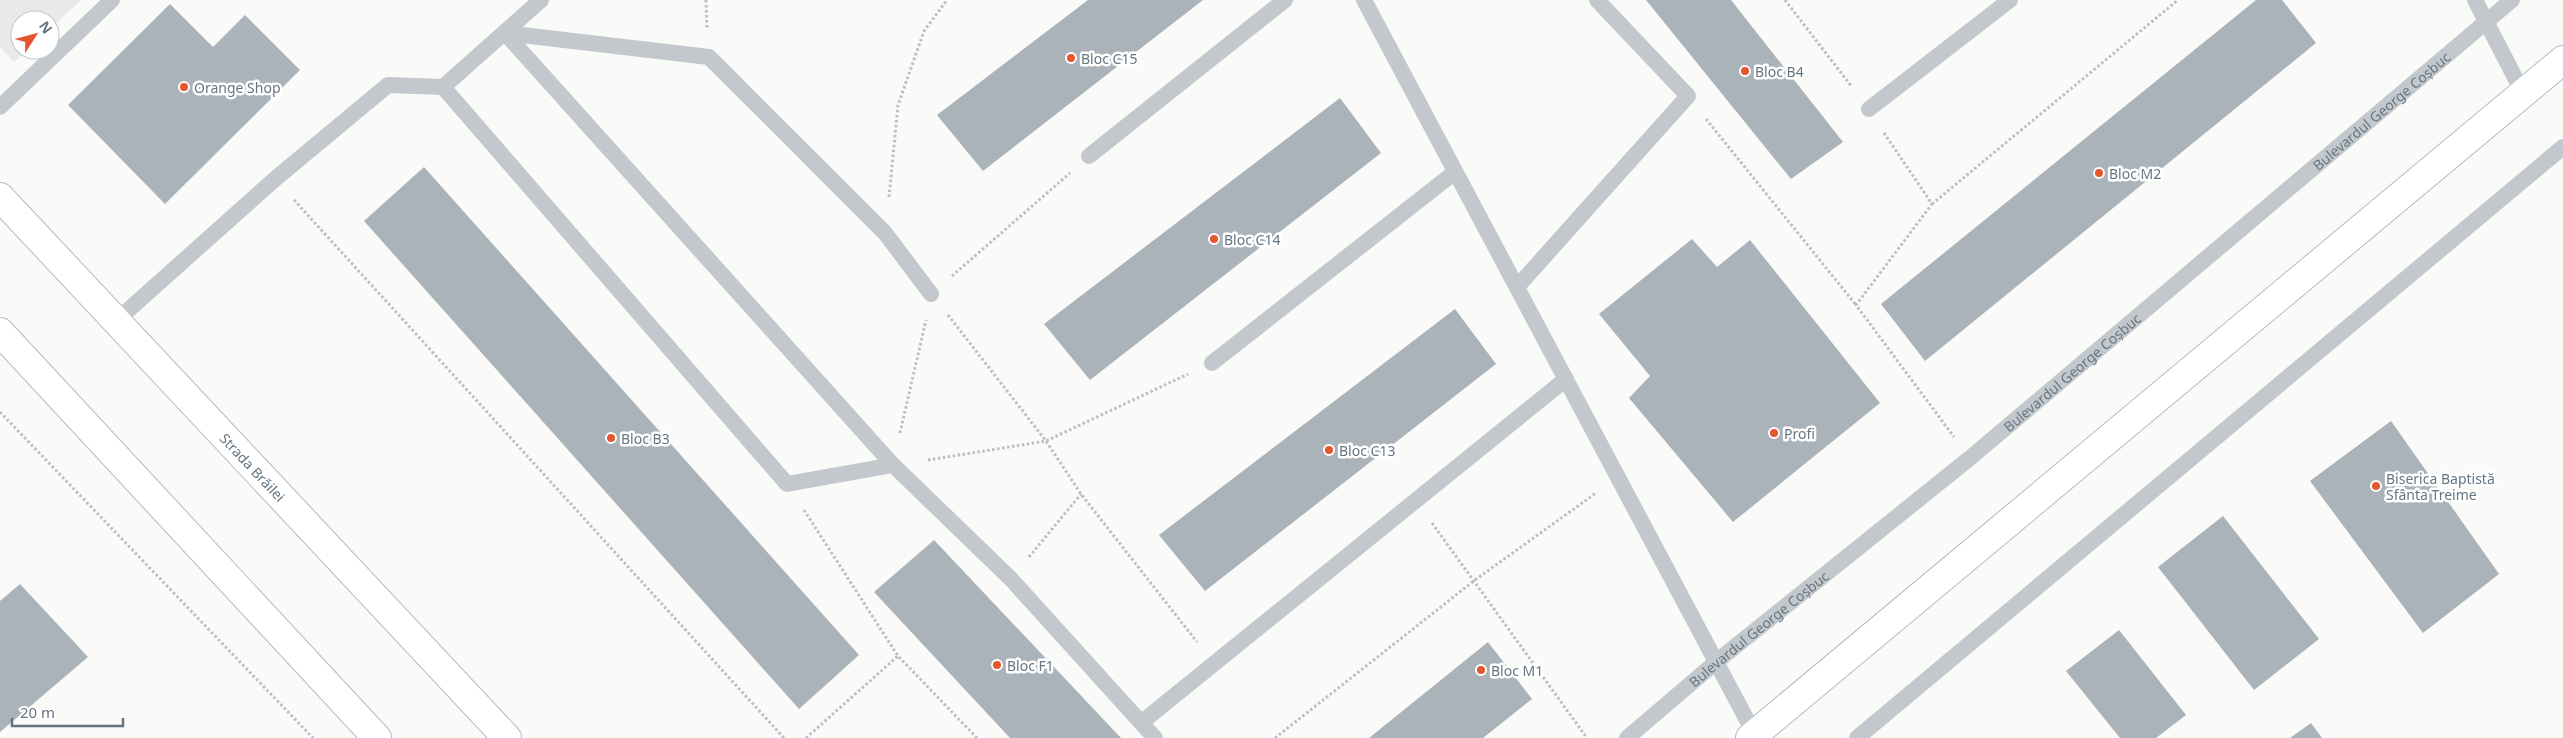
<svg xmlns="http://www.w3.org/2000/svg" width="2563" height="738" viewBox="0 0 2563 738" font-family="'Noto Sans',sans-serif">
<rect width="100%" height="100%" fill="#fafaf8"/>
<path fill="#e8e9e9" d="M0,0H81L50,29V20H20V50H27L14,62L0,47Z"/>
<g fill="#aab3b9">
<path d="M1088,0H1203L983,171L937,115Z"/>
<path d="M1646,0H1731L1843,142L1791,179Z"/>
<path d="M2256,0H2282L2316,43L1925,361L1881,304Z"/>
<path d="M170,4L213,47L245,15L300,70L165,204L68,105Z"/>
<path d="M1340,98L1381,153L1090,380L1044,324Z"/>
<path d="M424,167L859,655L799,709L364,221Z"/>
<path d="M1692,239L1717,267L1750,240L1880,403L1733,522L1629,398L1650,376L1599,314Z"/>
<path d="M1455,309L1496,364L1205,591L1159,535Z"/>
<path d="M2391,421L2499,574L2423,633L2310,481Z"/>
<path d="M2223,516L2319,639L2254,690L2158,567Z"/>
<path d="M934,540L1121,738H1010L874,592Z"/>
<path d="M20,584L88,657L0,732V601Z"/>
<path d="M2119,630L2186,715L2156,738H2120L2066,671Z"/>
<path d="M1488,642L1532,699L1483,738H1369Z"/>
<path d="M2311,723L2322,738H2290Z"/>
</g>
<g fill="none" stroke-linecap="round" stroke-linejoin="round">
<g stroke="#b5babe" stroke-width="30">
<g id="primary">
<path id="s2" d="M0,197L507,738"/>
<path d="M0,332L377,738"/>
<path d="M1750,738L2563,60"/>
</g>
</g>
<g stroke="#bbbfc2" stroke-width="3" stroke-dasharray="2.5 2.5" stroke-linecap="butt">
<path d="M706,0L707,29"/>
<path d="M1785,0L1852,87"/>
<path d="M1706,119L1856,305"/>
<path d="M1884,133L1932,204L1856,305L1954,437"/>
<path d="M889,197L898,105L924,31L947,0"/>
<path d="M294,200L784,738"/>
<path d="M1932,204L2178,0"/>
<path d="M952,276L1070,173"/>
<path d="M948,315L1046,441L1081,494L1197,642"/>
<path d="M0,412L313,738"/>
<path d="M900,433L926,320"/>
<path d="M928,460L1046,441L1188,374"/>
<path d="M804,510L898,656L977,738"/>
<path d="M1432,523L1587,738"/>
<path d="M1029,557L1081,494"/>
<path d="M806,738L898,656"/>
<path d="M1275,738L1475,580L1596,493"/>
</g>
<g stroke="#c3c8cc" stroke-width="16">
<path d="M1364,0L1755,735"/>
<path d="M2475,0L2523,93"/>
<path d="M505,33L893,465"/>
<path d="M505,33L709,57L885,233L931,294"/>
<path d="M443,87L541,0"/>
<path d="M0,107L112,0"/>
<path d="M1869,109L2010,0"/>
<path d="M1089,156L1285,0"/>
<path d="M1517,287L1688,96L1597,0"/>
<path d="M116,321L275,179L388,85L443,87L787,484L893,465L1011,579L1155,738"/>
<path d="M1212,363L1455,172"/>
<path d="M1142,722L1566,379"/>
<path id="s1" d="M1627,738L1716,662L1970,458L2512,0"/>
<path d="M1857,738L2563,147"/>
</g>
<use href="#primary" stroke="#fff" stroke-width="28"/>
</g>
<g fill="#e4572e" stroke="#fff" stroke-width="2">
<circle cx="1071" cy="58" r="5"/>
<circle cx="1745" cy="71" r="5"/>
<circle cx="184" cy="87" r="5"/>
<circle cx="2099" cy="173" r="5"/>
<circle cx="1214" cy="239" r="5"/>
<circle cx="1774" cy="433" r="5"/>
<circle cx="611" cy="438" r="5"/>
<circle cx="1329" cy="450" r="5"/>
<circle cx="2376" cy="486" r="5"/>
<circle cx="997" cy="665" r="5"/>
<circle cx="1481" cy="670" r="5"/>
</g>
<g text-anchor="middle" dominant-baseline="central" stroke-width="5" stroke-linejoin="round" paint-order="stroke">
<g font-size="14" fill="#657683" stroke="#fff" text-anchor="start">
<text x="1081" y="58">Bloc C15</text>
<text x="1755" y="71">Bloc B4</text>
<text x="194" y="87">Orange Shop</text>
<text x="2109" y="173">Bloc M2</text>
<text x="1224" y="239">Bloc C14</text>
<text x="1784" y="433">Profi</text>
<text x="621" y="438">Bloc B3</text>
<text x="1339" y="450">Bloc C13</text>
<text x="2386" y="478">Biserica Baptistă<tspan x="2386" dy="16">Sfânta Treime</tspan></text>
<text x="1007" y="665">Bloc F1</text>
<text x="1491" y="670">Bloc M1</text>
</g>
<g font-size="14" fill="#657683" stroke="#fff">
<text stroke="none"><textPath href="#s1" startOffset="981">Bulevardul George Coșbuc</textPath></text>
<text stroke="none"><textPath href="#s1" startOffset="576">Bulevardul George Coșbuc</textPath></text>
<text stroke="none"><textPath href="#s2" startOffset="370">Strada Brăilei</textPath></text>
<text stroke="none"><textPath href="#s1" startOffset="171">Bulevardul George Coșbuc</textPath></text>
</g>
</g>
<g transform="translate(35 35) rotate(54)"><circle r="24" fill="#ffffff" stroke="#c1c8cd"/>
<path d="M0-4L9 19L0 12L-9 19Z" fill="#e4572e"/>
<text y="-8" font-size="14" font-weight="bold" text-anchor="middle" fill="#657683">N</text>
</g>
<path d="M12 718v8h111v-8" fill="none" stroke="#657683" stroke-width="2.5"/>
<text x="20" y="718" font-size="15" fill="#657683" stroke="#ffffff" stroke-width="4" paint-order="stroke">20 m</text>
</svg>
